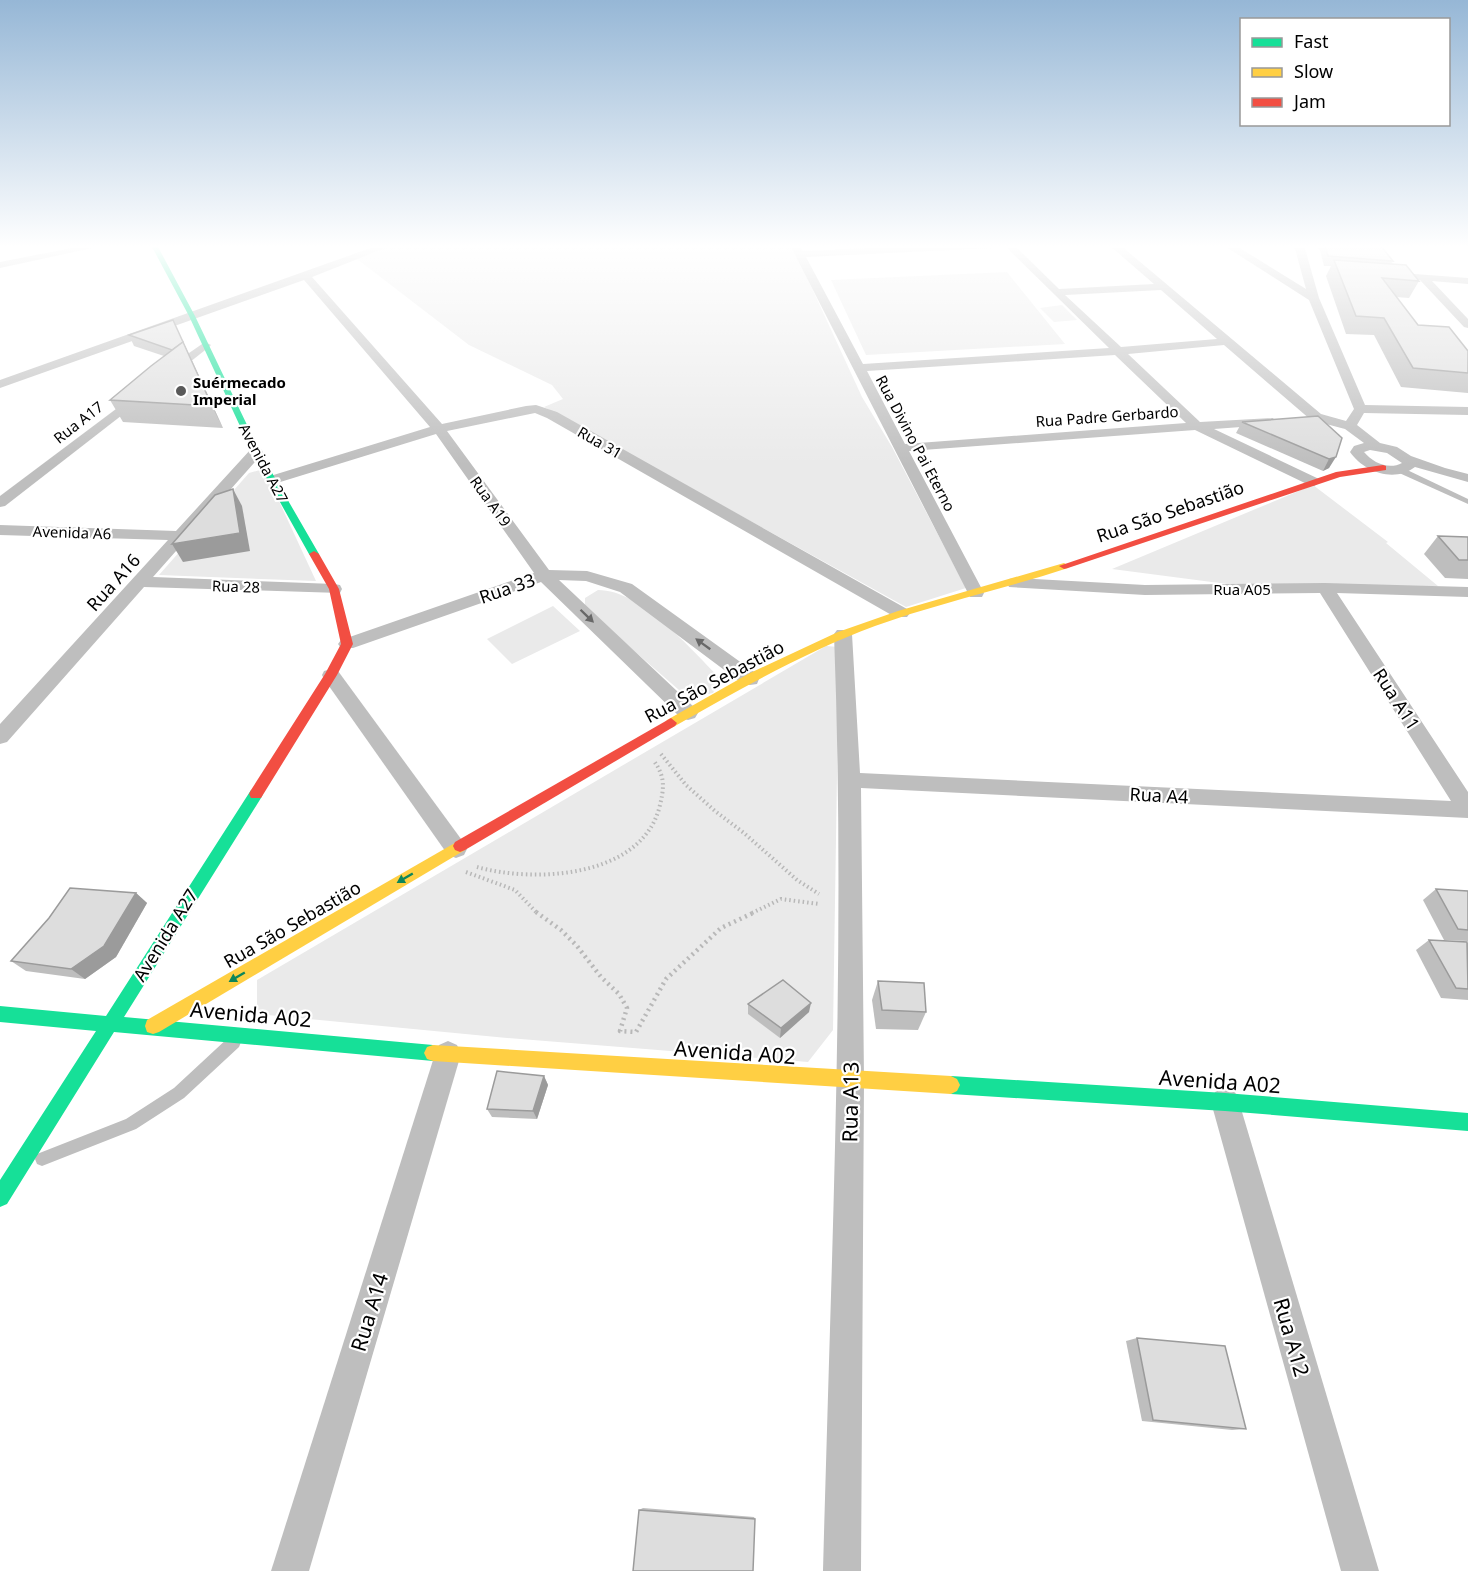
<svg xmlns="http://www.w3.org/2000/svg" width="1468" height="1571" viewBox="0 0 1468 1571" font-family="'Noto Sans',sans-serif">
<rect width="100%" height="100%" fill="#fff"/>
<g fill="#eaeaea">
<path d="M393,245H792L862,397L892,447L966,588L906,607L544,407L563,399L552,385L469,345L357,259Z"/>
<path d="M1007,272L1065,344L866,355L831,280Z"/>
<path d="M1062,305L1077,320L1054,322L1040,308Z"/>
<path d="M260,470L265,471L316,581L159,575L249,473Z"/>
<path d="M1313,485L1388,542L1386,543L1438,586L1250,587L1112,569Z"/>
<path d="M598,590C642,590 690,649 720,678L713,693L703,695L679,690L585,608V598Z"/>
<path d="M553,606L580,631L512,664L487,639Z"/>
<path d="M826,646L839,647L833,1030L808,1062L507,1038L257,1014V980Z"/>
</g>
<g fill="none" stroke-linecap="round" stroke-linejoin="round">
<g stroke="#b8b8b8" stroke-width="4" stroke-dasharray="1.5 3" stroke-linecap="butt">
<path d="M661,754L686,785L715,811L744,833L797,880L819,894"/>
<path d="M477,867C534,883 639,878 659,809C664,789 666,778 654,761"/>
<path d="M466,872L515,890L537,913"/>
<path d="M752,913L781,899L819,904"/>
</g>
<path stroke="#b8b8b8" stroke-width="4.5" stroke-dasharray="2 4" stroke-linecap="butt" d="M536,912L561,930L577,946L601,977L619,994L627,1008L620,1031L636,1032L666,979L721,928L755,912"/>
<g fill="#bebebe" fill-rule="evenodd">
<path d="M1397,468H1403L1468,499V504L1397,472Z"/>
<path d="M234,1036L239,1037L241,1042L239,1047L184,1098L136,1129L42,1166L37,1164L35,1159L37,1154L126,1119L174,1088L229,1037Z"/>
</g>
<g fill="#bebebe" fill-rule="evenodd">
<path d="M87,245H106L0,268V262Z"/>
<path d="M379,245H393L312,277L442,424L526,406L536,405L557,412L907,609L910,613L907,617H895L547,418L535,413L447,431L549,570L587,571L632,584L757,674L759,679L757,684L750,685L743,684L620,592L586,581L559,580L695,708L698,713L695,718L688,720L681,718L541,582L353,648H341L338,644L341,640L534,573L436,434L277,483H267L265,480L267,477L430,427L304,280L0,388V380Z"/>
<path d="M790,245H800L803,251L932,245H999L994,248L806,257L863,364L1109,348L1004,245H1014L1059,289L1154,284L1109,245H1120L1321,414L1346,421L1354,409L1309,300L1223,245H1235L1306,289L1294,245H1304L1319,298L1365,405L1468,407V415L1364,413L1357,425L1380,443L1397,447L1411,456L1445,468L1468,474V482L1415,467C1394,483 1364,472 1350,452L1354,446L1364,443L1345,429L1311,420L1224,345L1128,354L1200,422L1273,418L1275,421L1268,425L1214,429L1319,479L1321,482L1314,486L1309,485L1195,430L909,451L984,593L982,597H970ZM1161,290L1217,339L1121,347L1065,295ZM1115,355L1186,423L905,444L867,371ZM1370,450L1387,453L1402,463C1389,470 1373,463 1364,452Z"/>
<path d="M1388,272L1468,278V284L1432,281L1468,319V328L1464,327L1420,280L1384,277V273Z"/>
<path d="M205,342L211,345L209,347L171,377H163V371Z"/>
<path d="M140,391L146,395L144,398L5,506L0,507V496Z"/>
<path d="M256,448L261,449L263,452L261,455L153,577L334,584L340,585L342,589L340,593L144,587L7,742L0,744V724L168,540L0,535V525L176,531L251,449Z"/>
<path d="M1015,578L1145,585L1325,583L1468,587V597L1337,593L1468,792V818L861,788L864,1080L861,1571H823C831,1259 846,946 834,634L837,630H849L852,634L860,773L1451,801L1320,593L1145,595L1009,587L1007,583L1009,579Z"/>
<path d="M331,669L338,671L464,843L467,849L464,855L456,858L448,855L324,679L322,675L324,671Z"/>
<path d="M448,1041L457,1045L461,1054L309,1571H271L435,1054L439,1045Z"/>
<path d="M1225,1088L1235,1092L1239,1102L1379,1571H1341L1211,1102L1215,1092Z"/>
</g>
<g fill="#16e098" fill-rule="evenodd">
<path d="M151,245H157L195,316L260,452L319,554L318,556L314,557L309,554L252,452L189,316Z"/>
<path d="M256,789L261,790L263,794L261,798L124,1017L433,1045L439,1047L442,1053L439,1059L433,1061L114,1032L7,1204L0,1207V1180L96,1031L0,1022V1006L106,1016L251,790Z"/>
<path d="M951,1076L1225,1093L1468,1113V1131L1225,1111L951,1094L945,1091L942,1085L945,1079Z"/>
</g>
<g fill="#ffcf43" fill-rule="evenodd">
<path d="M1064,563L1069,566L1068,568C1004,589 938,603 875,626C805,652 740,689 675,726L671,728L665,723L667,720L750,673L838,632L898,611Z"/>
<path d="M460,840L465,842L467,846L465,850L159,1032L153,1034L147,1032L145,1026L147,1020Z"/>
<path d="M433,1045L951,1076L957,1079L960,1085L957,1091L951,1094L433,1061L427,1059L424,1053L427,1047Z"/>
</g>
<g fill="#f24e42" fill-rule="evenodd">
<path d="M1383,465L1386,466V470L1340,477L1068,568L1064,569L1059,566L1336,472Z"/>
<path d="M314,551L319,554L339,589L353,644L337,675L261,798H251L249,794L251,790L325,674L341,644L329,589L309,554Z"/>
<path d="M671,718L677,723L675,726L465,850L460,852L455,850L453,846L455,842Z"/>
</g>
</g>
<g fill="#bebebe">
<path d="M1317,245H1380L1393,261L1391,264L1419,281L1409,298L1396,297L1418,325L1468,351V393L1401,387L1374,335L1346,334L1326,276L1331,266H1324L1320,250Z"/>
<path d="M173,320L223,428L123,422L110,400L164,356L134,346L129,335Z"/>
<path d="M1242,422L1342,438L1329,468L1323,471L1236,433Z"/>
<path d="M1438,536L1468,537V579L1445,578L1424,554Z"/>
<path d="M1436,889L1468,891V941L1444,940L1423,900Z"/>
<path d="M136,893L147,903L116,957L85,979L26,971L11,961Z"/>
<path d="M1429,940L1468,943V1000L1441,998L1416,950Z"/>
<path d="M878,981L926,1012L918,1030L876,1029L872,1000Z"/>
<path d="M748,1004L809,1012L780,1038L748,1014Z"/>
<path d="M544,1076L548,1085L537,1119L492,1117L487,1109Z"/>
<path d="M1137,1338L1246,1429L1232,1430L1142,1421L1126,1341Z"/>
<path d="M643,1508L754,1517L755,1519L639,1510Z"/>
</g>
<g fill="#9b9b9b">
<path d="M173,320L223,428L212,406Z"/>
<path d="M1336,457L1329,468L1323,471L1329,459Z"/>
<path d="M233,489L242,506L250,551L183,562L172,544Z"/>
<path d="M136,893L147,903L116,957L85,979L71,969Z"/>
<path d="M811,1003L809,1012L780,1038L781,1028Z"/>
<path d="M544,1076L548,1085L537,1119L533,1111Z"/>
</g>
<g fill="#ddd" stroke="#9b9b9b" stroke-width="1.5">
<path d="M1325,245H1380L1393,261L1328,256Z"/>
<path d="M1334,260L1406,265L1419,281L1382,278L1418,325L1449,327L1468,351V373L1413,368L1384,318L1356,316Z"/>
<path d="M173,320L183,342L172,350L129,335Z"/>
<path d="M183,342L212,406L110,400L151,366Z"/>
<path d="M1318,416L1342,438L1336,457L1329,459L1242,422Z"/>
<path d="M233,489L240,533L172,544L215,495Z"/>
<path d="M1438,536L1468,537V560H1459Z"/>
<path d="M70,888L136,893L104,946L71,969L11,961L49,918Z"/>
<path d="M1436,889L1468,891V930L1458,929Z"/>
<path d="M1429,940L1467,942L1468,989L1456,988Z"/>
<path d="M783,980L811,1003L781,1028L748,1004Z"/>
<path d="M878,981L924,983L926,1012L882,1010Z"/>
<path d="M497,1071L544,1076L533,1111L487,1109Z"/>
<path d="M1137,1338L1225,1346L1246,1429L1153,1420Z"/>
<path d="M639,1510L755,1519L753,1571H633Z"/>
</g>
<defs><path id="oneway-solid" d="M-6-.8H1V-3.2L6.5 0L1 3.2V.8H-6Z" transform="scale(1.5)"/></defs>
<g fill="#686868">
<use href="#oneway-solid" transform="translate(587 616) rotate(44)"/>
<use href="#oneway-solid" transform="translate(703 644) rotate(-144)"/>
</g>
<g fill="#0d865b">
<use href="#oneway-solid" transform="translate(405 878) rotate(150)"/>
<use href="#oneway-solid" transform="translate(237 977) rotate(150)"/>
</g>
<linearGradient id="sky" x2="0" y2="1"><stop stop-color="#96b7d6"/><stop offset="0.53" stop-color="#fff"/><stop offset="1" stop-color="#fff" stop-opacity="0"/></linearGradient>
<rect width="1468" height="465" fill="url(#sky)"/>
<circle fill="#595959" stroke="#fff" stroke-width="2" cx="181" cy="391" r="6"/>
<g text-anchor="middle" dominant-baseline="central" stroke-width="4.5" stroke-linejoin="round" paint-order="stroke">
<g font-size="15" font-weight="bold" fill="#000" stroke="#fff" text-anchor="start">
<text x="193" y="382">Suérmecado<tspan x="193" dy="17">Imperial</tspan></text>
</g>
<g font-size="15" fill="#000" stroke="#fff">
<text transform="translate(1107 416) rotate(-4)">Rua Padre Gerbardo</text>
<text transform="translate(78 422) rotate(-38)">Rua A17</text>
<text transform="translate(600 442) rotate(30)">Rua 31</text>
<text transform="translate(916 443) rotate(62)">Rua Divino Pai Eterno</text>
<text transform="translate(264 463) rotate(62)">Avenida A27</text>
<text transform="translate(491 501) rotate(54)">Rua A19</text>
<text transform="translate(72 532) rotate(2)">Avenida A6</text>
<text transform="translate(236 586) rotate(2)">Rua 28</text>
<text x="1242" y="589">Rua A05</text>
</g>
<g font-size="18" fill="#000" stroke="#fff">
<text transform="translate(1170 511) rotate(-19)">Rua São Sebastião</text>
<text transform="translate(113 582) rotate(-48)">Rua A16</text>
<text transform="translate(507 588) rotate(-19)">Rua 33</text>
<text transform="translate(714 681) rotate(-28)">Rua São Sebastião</text>
<text transform="translate(1397 699) rotate(57)">Rua A11</text>
<text transform="translate(1159 795) rotate(3)">Rua A4</text>
<text transform="translate(292 924) rotate(-30)">Rua São Sebastião</text>
<text transform="translate(165 935) rotate(-58)">Avenida A27</text>
</g>
<g font-size="21" fill="#000" stroke="#fff">
<text transform="translate(251 1014) rotate(5)">Avenida A02</text>
<text transform="translate(735 1052) rotate(4)">Avenida A02</text>
<text transform="translate(1220 1081) rotate(4)">Avenida A02</text>
<text transform="translate(850 1102) rotate(-89)">Rua A13</text>
<text transform="translate(369 1312) rotate(-73)">Rua A14</text>
<text transform="translate(1292 1337) rotate(74)">Rua A12</text>
</g>
</g>
<rect x="1240" y="18" width="210" height="108" fill="#ffffff" stroke="#999999" stroke-width="1.5"/>
<rect x="1252" y="38" width="30" height="9" fill="#16e098" stroke="#999999" stroke-width="1.5"/>
<text x="1294" y="48" font-size="18" fill="#000000">Fast</text>
<rect x="1252" y="68" width="30" height="9" fill="#ffcf43" stroke="#999999" stroke-width="1.5"/>
<text x="1294" y="78" font-size="18" fill="#000000">Slow</text>
<rect x="1252" y="98" width="30" height="9" fill="#f24e42" stroke="#999999" stroke-width="1.5"/>
<text x="1294" y="108" font-size="18" fill="#000000">Jam</text>
</svg>
